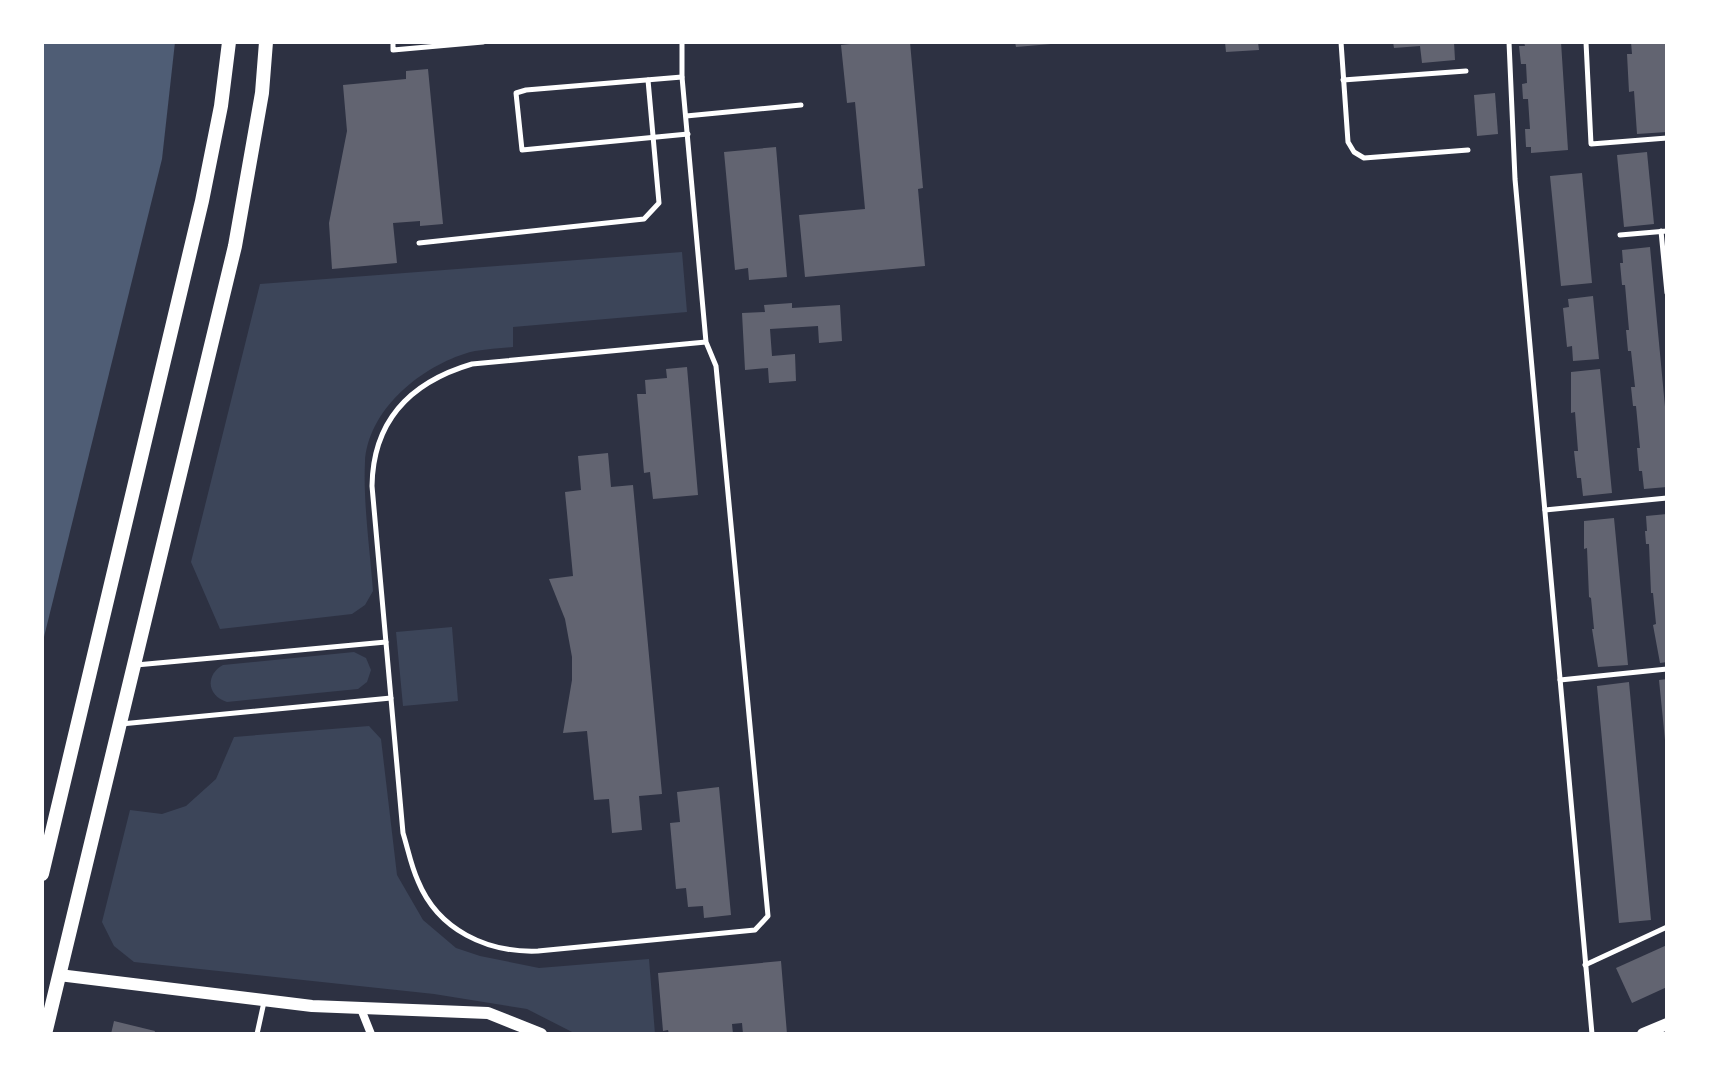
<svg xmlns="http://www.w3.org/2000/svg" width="1709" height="1076" viewBox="0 0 1709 1076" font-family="Manrope,sans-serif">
<rect width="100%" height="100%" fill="#2d3142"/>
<g fill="#3c4559">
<path d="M682,252L687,312L513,327V347C497,349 479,349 464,354C418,369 368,411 365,462C363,502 370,550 373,591L365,605L352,614L220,629L191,562L260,284Z"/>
<path d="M452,627L458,701L403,706L396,632Z"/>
<path d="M354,652L366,658L371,670L367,682L358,689L227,702C207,696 205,675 223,665Z"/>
<path d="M369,726L381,739L397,875L423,920L456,948L480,956L539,968L649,959L655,1034H576L527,1009L434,994L134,962L114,946L102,922L130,810L162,814L186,806L216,779L234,737Z"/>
</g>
<path fill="#4f5d75" d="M42,42H175L162,159L42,645Z"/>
<g fill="#626471">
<path d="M869,42H910L923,188L918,189L925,266L805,277L799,215L865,209L855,102L847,103L841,45Z"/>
<path d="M1015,42H1051V44L1016,47Z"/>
<path d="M1225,42H1258L1259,50L1226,52Z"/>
<path d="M1393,42H1454L1455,60L1422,63L1420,46L1394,48Z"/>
<path d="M1524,42H1561L1568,150L1531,153V147H1526L1525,129H1530L1528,99H1523L1522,84L1527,83L1526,64H1521L1519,46H1525Z"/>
<path d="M1631,42H1667V132L1637,134L1634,91L1629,92L1627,54H1632Z"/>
<path d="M428,69L443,224L420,226V221L393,223L397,263L332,269L329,223L347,131L343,85L406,79V71Z"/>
<path d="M1495,93L1498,134L1477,136L1474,95Z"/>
<path d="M776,147L787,277L749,280L748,268L735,270L724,152Z"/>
<path d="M1647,152L1654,224L1624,227L1617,155Z"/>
<path d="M1582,173L1592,283L1561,286L1550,176Z"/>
<path d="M1650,247L1667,428V487L1644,489L1642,471H1639L1637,448H1640L1636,406H1633L1631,387H1635L1631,351H1628L1626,330H1629L1625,285H1622L1620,263H1623L1622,250Z"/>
<path d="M1593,296L1599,359L1573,361L1572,346L1567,347L1563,308L1569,307L1568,299Z"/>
<path d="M792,303V308L840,305L842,341L819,343L818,326L770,329L772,356L795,354L796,381L769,383L768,368L745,370L742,313L765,312L764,305Z"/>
<path d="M687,367L698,495L653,499L650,472L644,473L637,394H646L645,380L667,378L666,369Z"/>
<path d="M1600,369L1612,493L1583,496L1581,478H1577L1574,451H1578L1575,412L1571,413V372Z"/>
<path d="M608,453L611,487L633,485L662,794L639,796L642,830L612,833L609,799L594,800L587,731L563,733L572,680V657L565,619L549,579L573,576L565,492L581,490L578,456Z"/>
<path d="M1667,514V662L1660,663L1653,625L1656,624L1653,593H1651L1649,544H1646L1645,531H1647L1646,516Z"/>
<path d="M1614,518L1628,665L1598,667L1592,629H1594L1591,598L1589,597L1587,548L1584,549V521Z"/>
<path d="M1667,679V739L1665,740L1659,680Z"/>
<path d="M1629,682L1651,920L1619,923L1597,686Z"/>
<path d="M719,787L731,915L704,918L703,906L688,907L686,888L676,889L670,823L680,822L677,792Z"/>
<path d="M1667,945V987L1632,1003L1616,968Z"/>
<path d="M781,961L787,1034H743L742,1023L732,1024L733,1034H669L668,1030L663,1031L658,973Z"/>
<path d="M114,1021L155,1031L154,1034H111Z"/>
</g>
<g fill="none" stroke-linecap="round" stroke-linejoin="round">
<g stroke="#fff" stroke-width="5">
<path d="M393,42V50L483,42"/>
<path d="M682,42V77L706,342L716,366L768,916L755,930L538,951C487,953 438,930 418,881C411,866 408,849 403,833L372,486C373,420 411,382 472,364L706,342"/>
<path d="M1341,42L1348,142L1354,152L1364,158L1468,150"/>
<path d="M1509,42L1515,179L1592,1034"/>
<path d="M1586,42L1591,144L1667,138"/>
<path d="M682,77L526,90L516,93L522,150L688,134"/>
<path d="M1343,80L1466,71"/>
<path d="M686,116L801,105"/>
<path d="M1661,231L1667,293"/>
<path d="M1620,235L1667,231"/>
<path d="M419,243L644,219L659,203L648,80"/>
<path d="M1545,510L1667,498"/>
<path d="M136,665L386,642"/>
<path d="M1560,680L1667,669"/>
<path d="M121,724L391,698"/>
<path d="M1585,965L1667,927"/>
<path d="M257,1034L264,1002"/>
</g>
<path stroke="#fff" stroke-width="8" d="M361,1009L371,1034"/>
<g stroke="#fff" stroke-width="12">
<path d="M59,975L312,1006L488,1013L541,1034"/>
<path d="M1643,1034L1667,1024"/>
</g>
<g stroke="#fff" stroke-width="14">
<path d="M42,874L202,201L221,106L229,42"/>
<path d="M45,1034L235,246L262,93L266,42"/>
</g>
</g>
<rect width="1709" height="1076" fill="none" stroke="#ffffff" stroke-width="88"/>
</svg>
